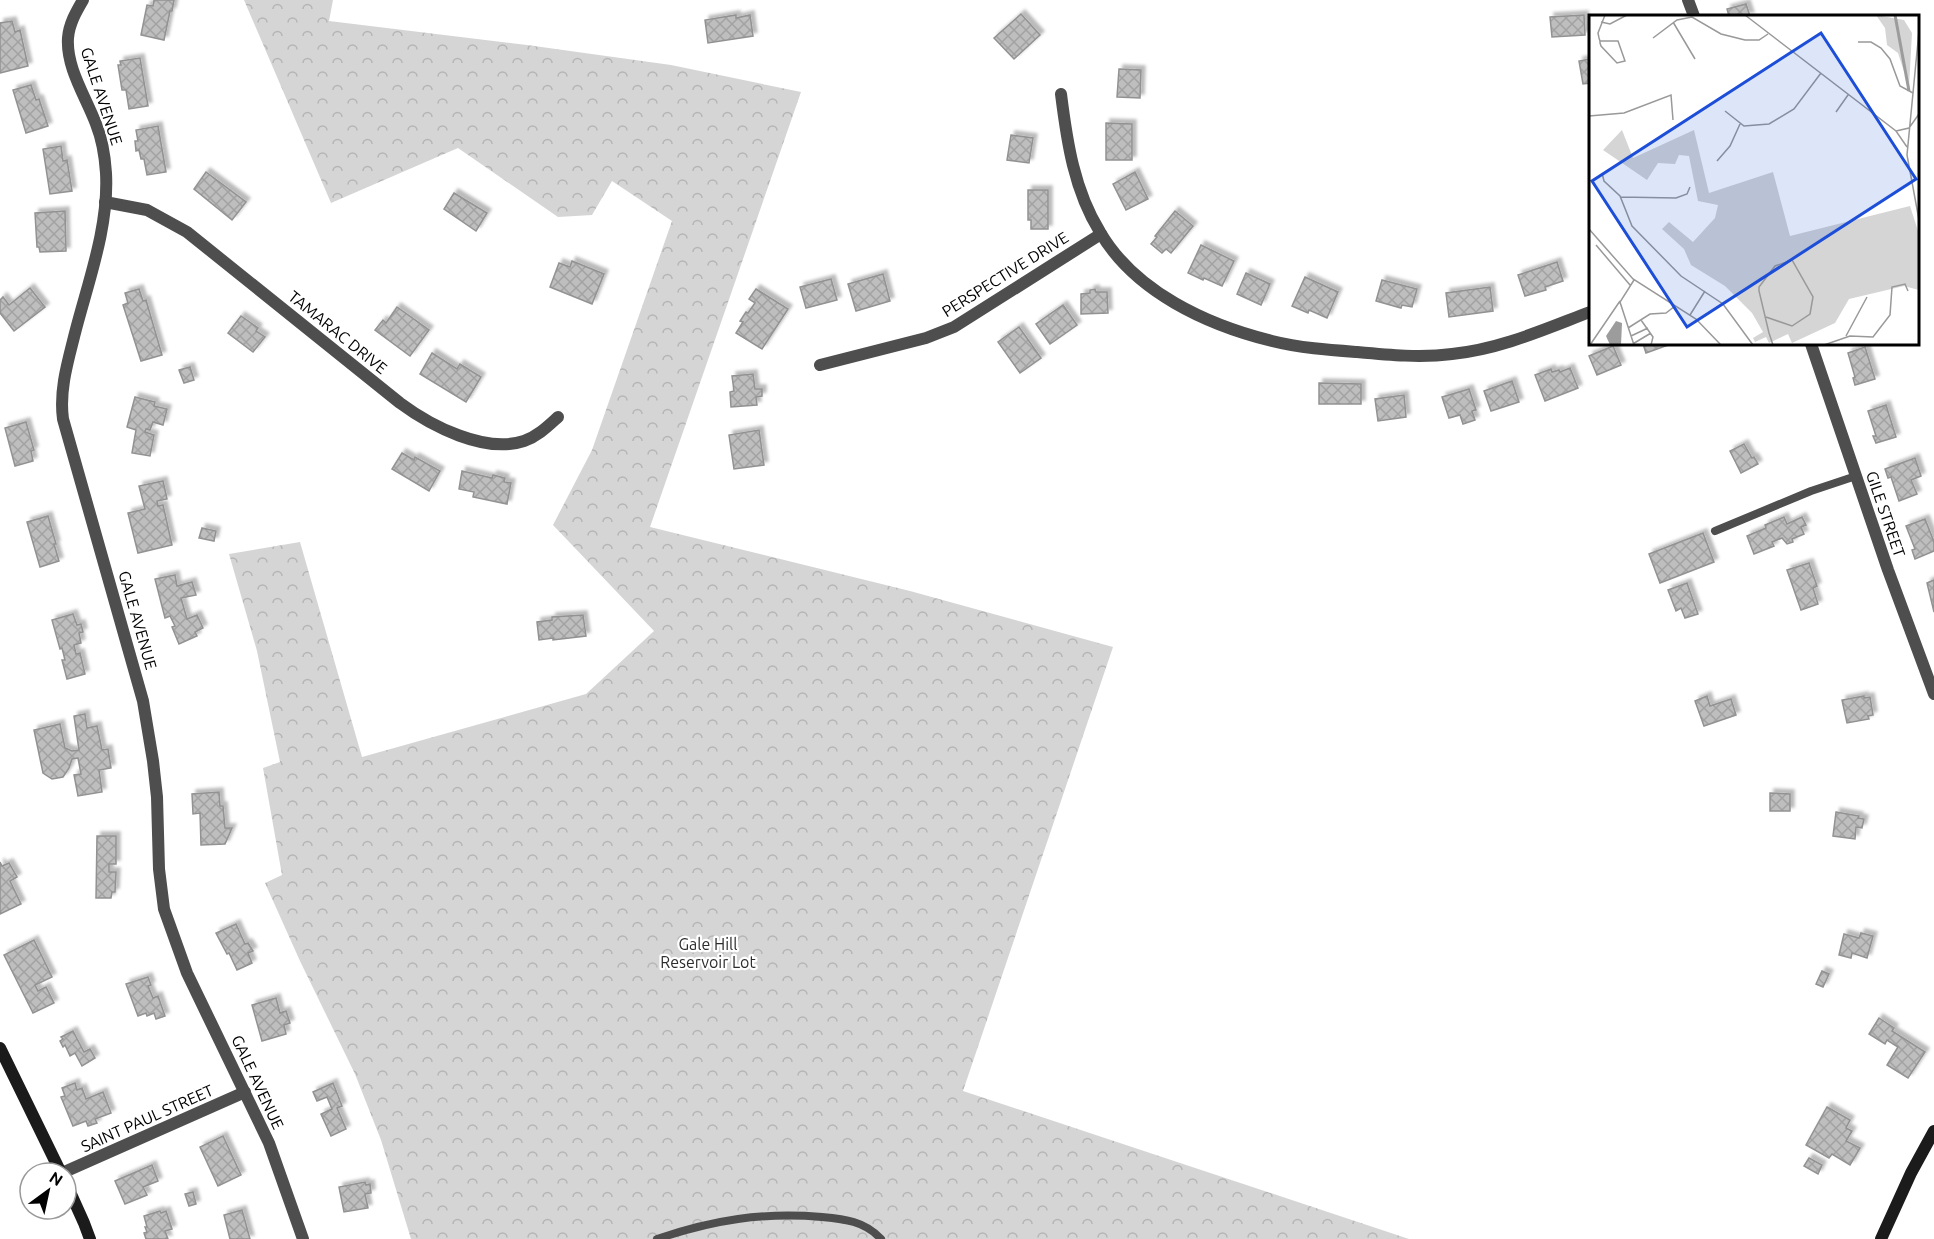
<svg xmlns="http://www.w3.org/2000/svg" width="1934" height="1239" viewBox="0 0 1934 1239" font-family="Ubuntu,sans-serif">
<defs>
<pattern id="forest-crowns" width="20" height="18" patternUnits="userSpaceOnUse" patternTransform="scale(1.5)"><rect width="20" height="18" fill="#d5d5d5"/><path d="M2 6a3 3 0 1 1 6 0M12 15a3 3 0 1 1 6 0" fill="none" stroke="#b5b5b5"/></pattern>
<pattern id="building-cross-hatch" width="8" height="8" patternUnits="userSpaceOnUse" patternTransform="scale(1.5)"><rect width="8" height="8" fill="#bebebe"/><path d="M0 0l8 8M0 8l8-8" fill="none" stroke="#a2a2a2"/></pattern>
<filter id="shadow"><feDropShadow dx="4" dy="-4" stdDeviation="1.5" flood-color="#0004"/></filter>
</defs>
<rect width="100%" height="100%" fill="#fff"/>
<path fill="url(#forest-crowns)" d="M244,0H333L329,21L527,45L671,65L801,92L650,527L910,591L1113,647L963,1091L1409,1239H411L381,1140L355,1074L300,961L265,883L282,875L263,768L280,762L257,651L229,554L300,542L362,757L586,694L654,631L553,525L592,450L672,221L612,181L592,215L558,217L458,148L331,203Z"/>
<g fill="url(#building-cross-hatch)" stroke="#929292" stroke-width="1.5" filter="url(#shadow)">
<path d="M154,0H174L172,11H170L164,40L141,35L147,5L153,6Z"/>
<path d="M1746,4L1750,16H1729L1727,9Z"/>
<path d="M1021,14L1040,35L1014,59L994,38Z"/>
<path d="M736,15V18L750,15L753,36L708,43L705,20Z"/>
<path d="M1584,15L1585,35L1552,37L1550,17Z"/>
<path d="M12,21L15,32L20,30L28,66L0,73V23Z"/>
<path d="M140,58L148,106L129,109L126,90H122L118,65H121L120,61Z"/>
<path d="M1590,59V83L1583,84L1579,61Z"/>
<path d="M1119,69L1141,70L1140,98L1117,97Z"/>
<path d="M31,85L36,100L39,99L48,126L26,133L13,90Z"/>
<path d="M1106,123L1132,124V160H1106Z"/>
<path d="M158,126L166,172L147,175L144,159H141L139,150L136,151L135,141H138L136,130Z"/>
<path d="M1011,135L1033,138L1029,163L1007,160Z"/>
<path d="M61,146L63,161L67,160L72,191L50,194L43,149Z"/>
<path d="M206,172L246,202L232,220L194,189Z"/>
<path d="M1135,172L1148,199L1126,210L1113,184Z"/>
<path d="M1028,190H1048V229H1031V220H1028Z"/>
<path d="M454,193L487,213L476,231L444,209Z"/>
<path d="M65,211L66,251L40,252L39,247H37L35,213Z"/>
<path d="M1175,211L1193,226L1171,253L1166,249L1162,253L1151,244L1157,237L1155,236Z"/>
<path d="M1201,245L1234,261L1222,286L1204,278L1203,280L1188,273Z"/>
<path d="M572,261L604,274L592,304L550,287L559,263L570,267Z"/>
<path d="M1557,262L1563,281L1545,287L1546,290L1525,296L1518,275Z"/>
<path d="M1246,273L1270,284L1261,305L1237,294Z"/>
<path d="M883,274L890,301L856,311L848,284Z"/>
<path d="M1305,277L1338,292L1327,318L1309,310L1308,313L1292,306Z"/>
<path d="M831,279L837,300L806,308L800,287Z"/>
<path d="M1382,280L1417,289L1412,307L1402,305L1401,308L1376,301Z"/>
<path d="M1490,287L1493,311L1449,317L1446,293Z"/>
<path d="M30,288L45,307L14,331L0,313V300L3,297L9,305Z"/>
<path d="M139,289L143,301L146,300L162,355L141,361L123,305L128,303L125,293Z"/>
<path d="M756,289L788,309L762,349L736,333L743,322L740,321L746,312L748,313L755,303L749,299Z"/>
<path d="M1095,289L1096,292H1107L1108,313L1081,314V294L1090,293V290Z"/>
<path d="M1063,305L1077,325L1050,344L1036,324Z"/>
<path d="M397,307L429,330L410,356L375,330L383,320L386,323Z"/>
<path d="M241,316L258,328L256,331L265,337L253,352L228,333Z"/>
<path d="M1019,327L1041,358L1020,373L998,342Z"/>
<path d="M1643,344H1671L1646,353Z"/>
<path d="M1613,346L1621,365L1597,375L1589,356Z"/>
<path d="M1865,347L1875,379L1855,385L1853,378L1855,377L1848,353Z"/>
<path d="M432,353L457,369L460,364L481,377L466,402L420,374Z"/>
<path d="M190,367L194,380L184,383L179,370Z"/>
<path d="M1570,368L1578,388L1545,401L1535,375L1551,369L1552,372L1559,370L1560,372Z"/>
<path d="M753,374L755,389H762V396L756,397L757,405L731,407L730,392L734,391L732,376Z"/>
<path d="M1512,381L1519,402L1491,411L1484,391Z"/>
<path d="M1319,383L1361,384V404H1319Z"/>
<path d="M1469,389L1476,410L1472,411L1475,420L1463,424L1460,415L1449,418L1442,397Z"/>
<path d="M1404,395L1406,417L1378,421L1375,399Z"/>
<path d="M135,397L155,402L154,406L167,409L163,425L153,422L150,430L146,429L145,432L154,435L150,456L132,453L136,430L127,427Z"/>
<path d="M1886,405L1896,437L1876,443L1873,436H1876L1868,411Z"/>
<path d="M26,422L34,450L31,451L33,461L15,466L5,428Z"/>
<path d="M759,430L764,465L734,469L729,435Z"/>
<path d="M1744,444L1752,458L1754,457L1758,464L1741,473L1730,451Z"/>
<path d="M402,453L414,460L415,457L440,471L429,491L392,469Z"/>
<path d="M1915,458L1921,476L1911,480L1917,494L1899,501L1891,477L1888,478L1885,469Z"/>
<path d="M462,471L492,478L493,475L505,478L504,482L511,483L507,504L473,497L474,492L459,489Z"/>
<path d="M163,481L167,499L157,501L158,506L163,505L172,545L138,553L128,513L145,509L139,486Z"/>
<path d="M48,516L56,544H54L59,561L40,567L27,522Z"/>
<path d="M1784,517L1787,524L1802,517L1806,525L1801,527L1804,534L1792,539L1793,542L1787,544L1782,538L1772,542L1774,546L1754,554L1747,536L1766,528L1765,525Z"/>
<path d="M1925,519L1934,542V551L1915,559L1912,550L1915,549L1906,526Z"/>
<path d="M202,528L216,531L214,541L199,538Z"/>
<path d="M1703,533L1714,562L1660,583L1649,554Z"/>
<path d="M1809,563L1817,586L1813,588L1818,604L1801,610L1787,570Z"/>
<path d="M175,575L177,586L192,582L196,595L181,598L187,619L197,615L203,628L195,632L197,636L179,644L172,627L175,626L170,616L165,618L155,579Z"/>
<path d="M1934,580V612L1927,583Z"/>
<path d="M1687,583L1698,614L1685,618L1681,608L1676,611L1668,590Z"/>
<path d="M73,614L77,625L81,624L83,632L79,633L81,643L74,645L76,654L80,653L85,674L67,679L62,660H65L62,648L60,649L52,620Z"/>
<path d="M583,615L586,636L553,640V638L539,640L537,622L552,620V617Z"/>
<path d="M1707,696L1710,706L1731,699L1736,715L1704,726L1695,701Z"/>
<path d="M1864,696V698L1870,697L1873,715L1868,716L1869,719L1847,723L1842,700Z"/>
<path d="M85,714L87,728L97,726L102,750L108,749L111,768L99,770L102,792L78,796L74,775L81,774L78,758L72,759L69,768L63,777L52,779L43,773L34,730L60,724L65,748L72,751L79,750L74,716Z"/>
<path d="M219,792L220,806H223L225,828H232L225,844L201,845L200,813L193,814L192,794Z"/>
<path d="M1770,793L1790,794V811H1770Z"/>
<path d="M1836,812L1859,816L1858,818L1864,819L1862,828L1856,827L1855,839L1833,836Z"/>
<path d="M97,836H116V864H109V872H116L115,892H112L111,898H96Z"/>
<path d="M0,862L2,866L9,863L17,877L10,881L21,904L0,914Z"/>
<path d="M236,924L245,944L248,943L253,951L248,953L252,963L237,970L229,953L227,954L216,933Z"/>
<path d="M1861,933L1873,936L1867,958L1852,953L1851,958L1839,955L1844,934L1859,938Z"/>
<path d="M34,940L52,977L35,985L38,991L46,987L54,1003L33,1013L4,955Z"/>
<path d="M1822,971L1829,974L1823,987L1816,984Z"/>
<path d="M148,977L151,985L148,986L153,998L158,996L165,1016L156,1019L154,1013L147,1016L146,1013L138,1016L126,984Z"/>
<path d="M276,998L280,1013L286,1011L290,1023L284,1025L286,1034L262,1041L252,1005Z"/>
<path d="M1879,1018L1894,1028L1892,1031L1925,1052L1908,1078L1887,1065L1898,1047L1887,1040L1885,1044L1869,1034Z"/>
<path d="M73,1031L84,1052L90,1049L95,1058L82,1066L75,1053L70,1056L65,1045L63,1047L60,1041L63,1039L61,1037Z"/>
<path d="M75,1083L77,1090L82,1088L86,1099L103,1092L111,1113L95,1119L97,1123L88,1126L86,1121L73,1126L61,1097L65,1096L62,1088Z"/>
<path d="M333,1083L342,1106L337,1108L346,1129L331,1136L321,1114L332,1109L327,1097L317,1101L313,1092Z"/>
<path d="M1827,1107L1850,1120L1846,1128L1852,1131L1846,1141L1860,1148L1850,1165L1832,1154L1829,1158L1806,1145Z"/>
<path d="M223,1136L241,1175L218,1186L200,1147Z"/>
<path d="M1809,1158L1822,1165L1818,1174L1804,1166Z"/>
<path d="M152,1165L158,1181L143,1187L147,1195L125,1204L115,1181Z"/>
<path d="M365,1182L366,1185L370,1184L371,1193L365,1194L368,1208L344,1212L339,1187Z"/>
<path d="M193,1192L196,1204L189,1206L185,1194Z"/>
<path d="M242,1210L250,1239H230L224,1215Z"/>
<path d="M160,1211L161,1213L166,1211L172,1229L165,1231L168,1239H146L144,1233L147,1232L145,1227H147L144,1216Z"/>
</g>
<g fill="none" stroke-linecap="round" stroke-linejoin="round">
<g stroke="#4e4e4e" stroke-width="8">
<path d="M1715,531L1811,491L1856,476"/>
<path d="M657,1239C713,1220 762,1212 822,1217C844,1219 865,1221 881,1239"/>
</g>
<g stroke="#4e4e4e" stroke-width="12">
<path d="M83,0C76,12 69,24 68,38C66,68 86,97 96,124C102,139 105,157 106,173C109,227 88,282 75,333C68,361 59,390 63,419L143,701L153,761L157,797L159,869L164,909L187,973L269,1143L303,1239"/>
<path d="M1688,0L1694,16"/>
<path d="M1061,94C1067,142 1074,190 1100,232C1135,292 1207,325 1272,341C1300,348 1329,350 1357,352C1389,355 1421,358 1452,354C1501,349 1545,329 1590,312"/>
<path d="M105,202L147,210L187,232L400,403C431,426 485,454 524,441C538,436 548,426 558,417"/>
<path d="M1811,344L1888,570L1934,694"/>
<path d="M820,365L926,338L954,327L1101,234"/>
<path d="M62,1173L245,1092"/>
</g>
<g stroke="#1b1b1b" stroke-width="12">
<path d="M0,1048L61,1173"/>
<path d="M66,1183L84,1223L90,1239"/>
<path d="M1881,1239L1911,1173L1934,1131"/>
</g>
</g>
<g text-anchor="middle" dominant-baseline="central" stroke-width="4.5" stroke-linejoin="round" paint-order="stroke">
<g font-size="16" fill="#000" stroke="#fff">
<text transform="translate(102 96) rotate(72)">GALE AVENUE</text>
<text transform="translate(1005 274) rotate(-32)">PERSPECTIVE DRIVE</text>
<text transform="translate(338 332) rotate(39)">TAMARAC DRIVE</text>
<text transform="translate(1886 514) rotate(71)">GILE STREET</text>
<text transform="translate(138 620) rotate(74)">GALE AVENUE</text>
<text transform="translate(258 1082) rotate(65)">GALE AVENUE</text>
<text transform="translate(147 1118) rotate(-24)">SAINT PAUL STREET</text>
</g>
<g font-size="16" fill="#2c2c2c" stroke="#fff">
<text x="708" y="944">Gale Hill<tspan x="708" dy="18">Reservoir Lot</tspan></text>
</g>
</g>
<g transform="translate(1589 15)">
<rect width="330" height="330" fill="#fff"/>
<path d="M33,115L44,143L105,115L120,178L184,157L201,221L321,191L330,219V275L315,271L260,284L246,308L203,328L199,319L180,328L177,322L166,327L164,323L174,317L163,298L136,271L102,250L95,234L73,214L80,207L104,227L126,203L129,190L109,186L100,141L90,140L86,149L69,148L58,165L14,135Z" fill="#d5d5d5"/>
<path d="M287,0L315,5L323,18L320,72L309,38L298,30L296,13Z" fill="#d5d5d5"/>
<path d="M27,306L33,308L32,330H21L17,321Z" fill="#9c9c9c"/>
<path fill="none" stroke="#9c9c9c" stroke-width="3" d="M306,0L320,76"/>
<path fill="none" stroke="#999" stroke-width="1.5" d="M156,0L307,116L318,132M12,7L21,9L38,0M84,7L106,44M330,16L318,140L330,205M64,23L88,5L103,2L132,19L156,25H170L179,19M11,26H29L36,46L28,48L12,31L11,28V26L10,23L9,18L16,0M269,27H282L292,33L301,44L311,71L324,78M136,96L155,111L180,109L205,94L232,58M247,97L259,80M0,101L35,98L82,80L84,105M307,116L320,113L330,99M128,146L141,131L151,109M13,158L15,166L31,181L43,211L92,261L134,289L164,330M31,182L87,183L98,179L101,172M0,214L44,264L107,304L132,330M7,230L41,270M101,300L116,276M177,302L203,311L221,299L224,282L203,245L186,251L170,272V276L180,318L184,330M52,305L64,322L62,330M39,313L61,299L77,298L86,291M42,321L59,313M257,321L278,282M1,330L31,286M42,330L62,318M45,330L31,287L45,265M235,330L261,321L284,322L301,300L303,272L316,269L319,276"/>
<path fill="#1d4ed8" fill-opacity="0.15" stroke="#1d4ed8" stroke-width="3" d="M232,18L327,164L98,312L3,166Z"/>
<rect width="330" height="330" fill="none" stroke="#000" stroke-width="3"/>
</g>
<g transform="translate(48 1191) rotate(33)"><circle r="28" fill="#ffffff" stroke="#999999" stroke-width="1.5"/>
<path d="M0-4.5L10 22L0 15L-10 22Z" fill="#000000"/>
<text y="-9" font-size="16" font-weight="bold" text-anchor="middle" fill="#000000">N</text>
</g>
</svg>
